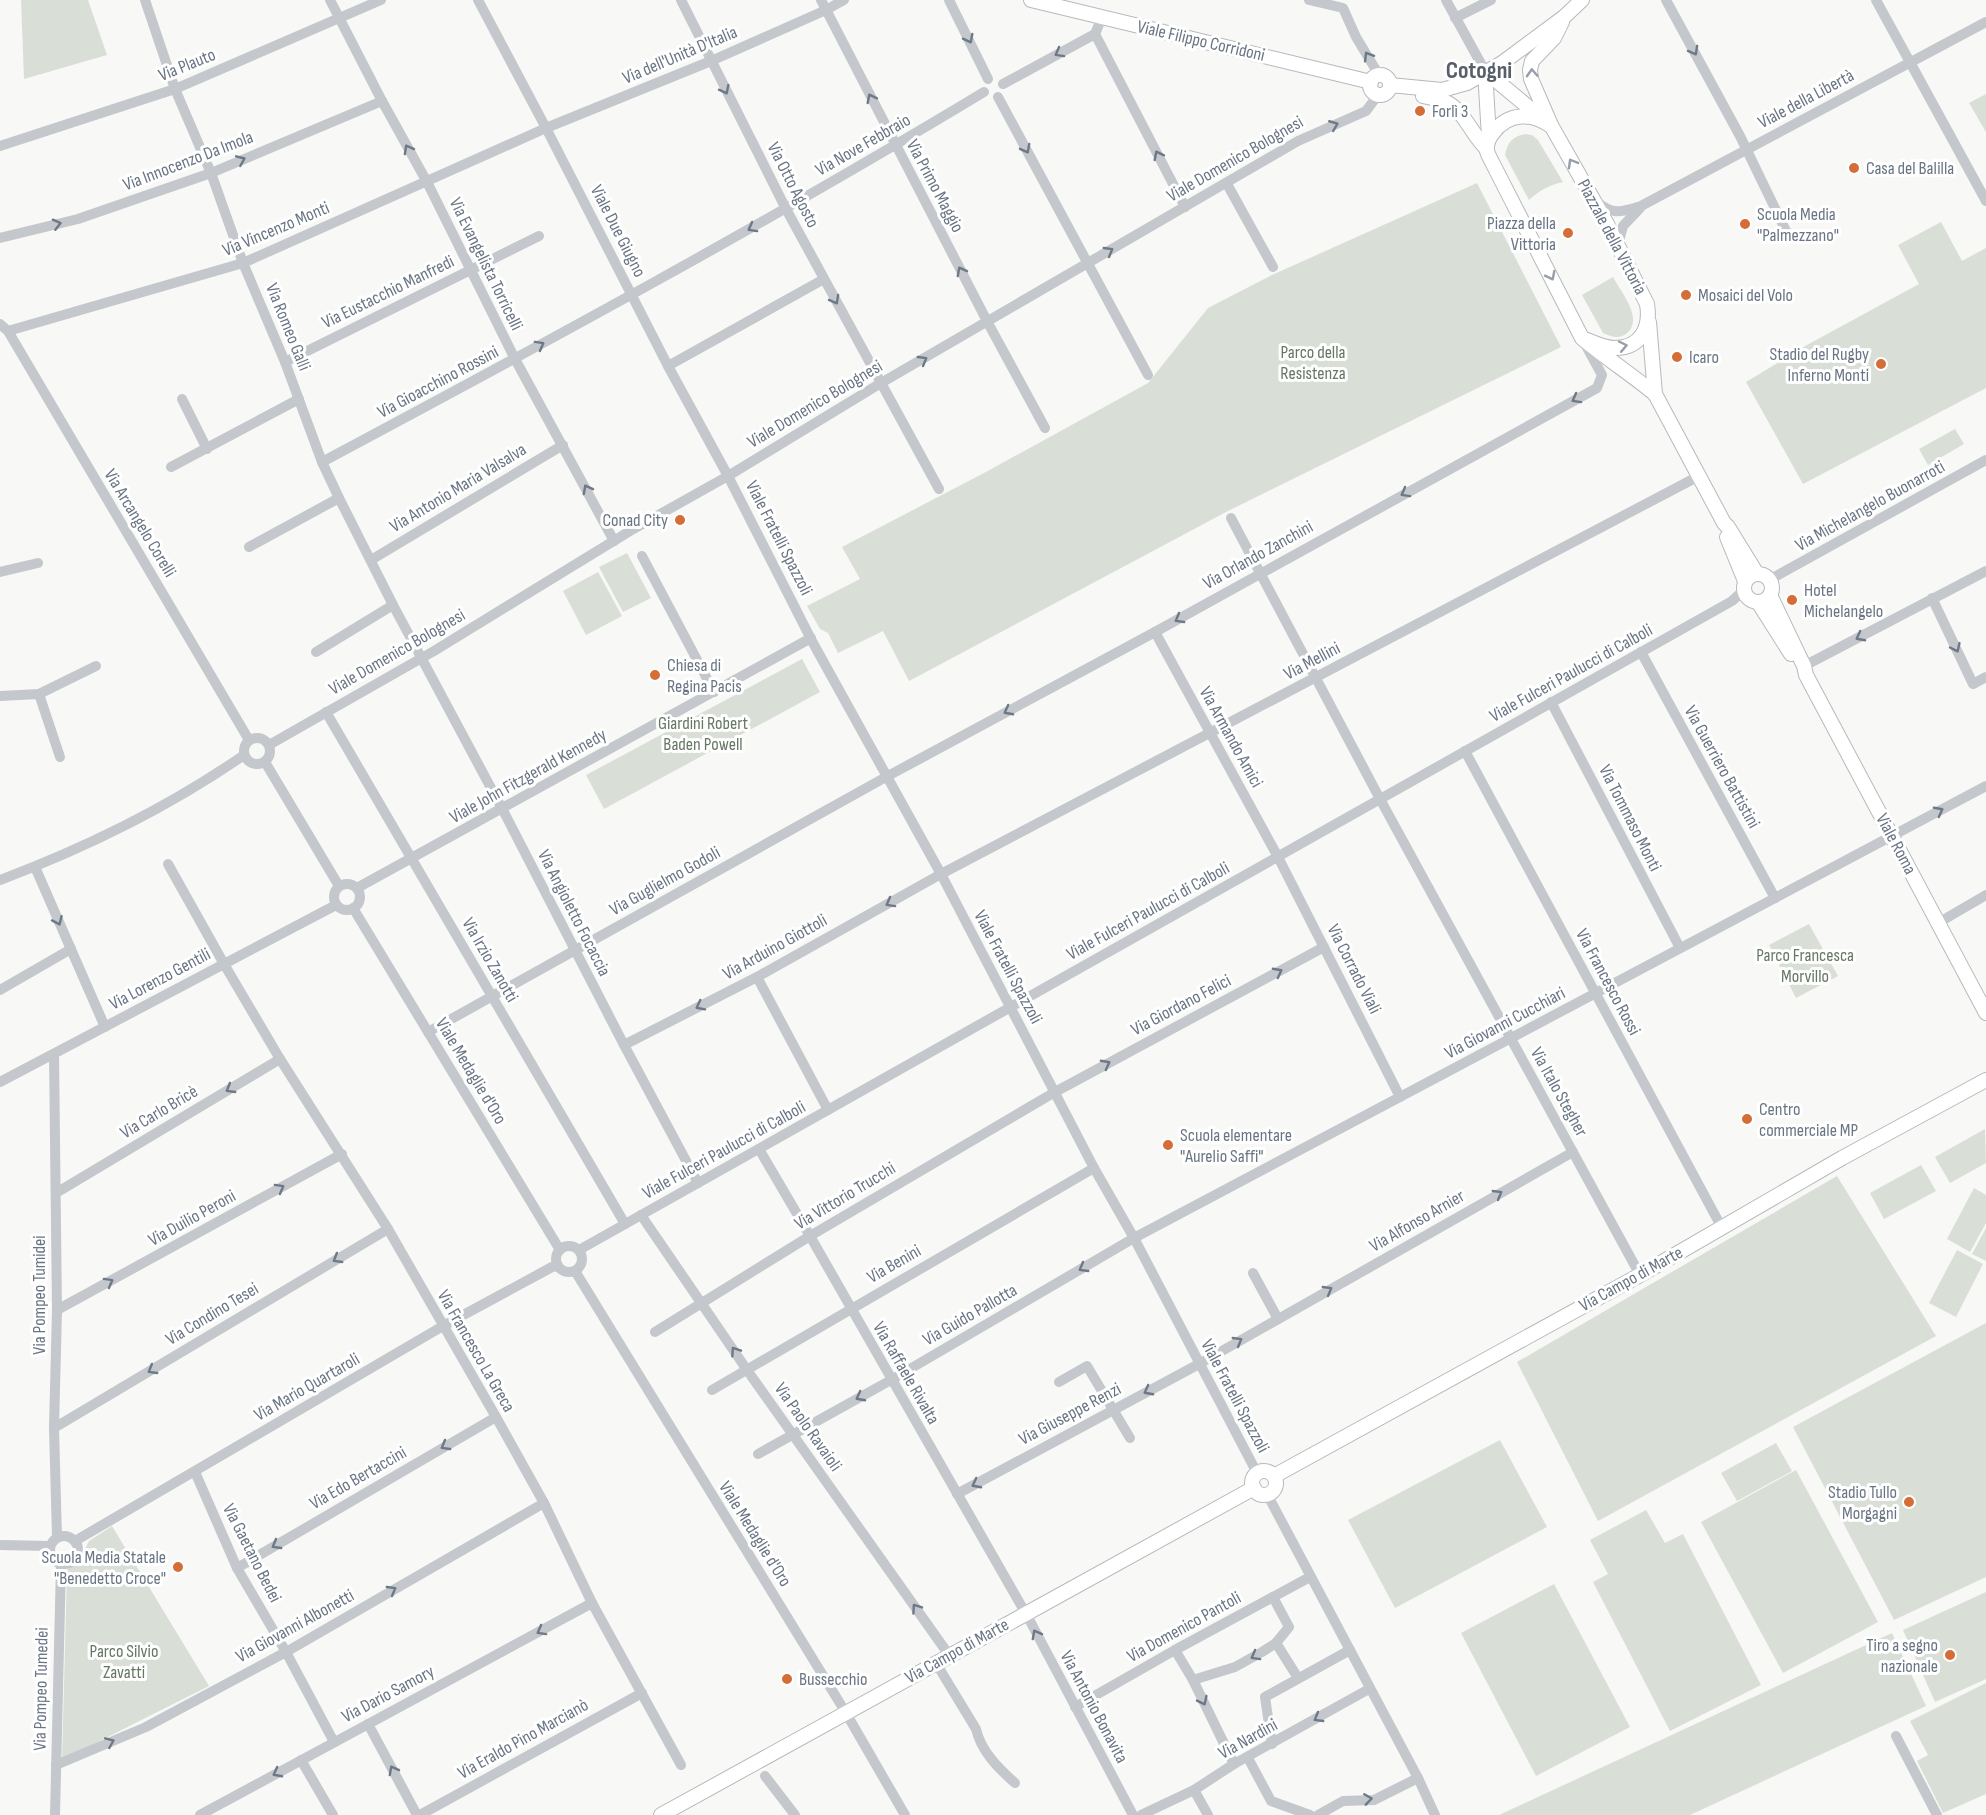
<svg xmlns="http://www.w3.org/2000/svg" width="1986" height="1815" viewBox="0 0 1986 1815" font-family="'Sofia Sans Condensed',sans-serif">
<rect width="100%" height="100%" fill="#f8f8f6"/>
<g fill="#d9dfd7">
<path d="M21,0H88L107,55L24,79Z"/>
<path d="M1986,94V132L1969,103Z"/>
<path d="M1525,134L1532,135L1538,140L1563,182C1549,185 1540,190 1529,200L1505,155C1507,143 1513,136 1525,134Z"/>
<path d="M1477,183L1561,347L1228,511L909,681L883,631L838,653L828,633L820,629L807,606L860,579L842,547L984,473L1148,383L1208,308L1272,275Z"/>
<path d="M1941,222L1962,261L1986,248V388L1803,484L1746,382L1807,345L1919,284L1898,245Z"/>
<path d="M1613,277C1621,292 1645,320 1626,334C1619,339 1611,337 1603,333L1582,295Z"/>
<path d="M1955,429L1964,444L1928,465L1919,449Z"/>
<path d="M627,553L651,598L623,612L599,567Z"/>
<path d="M598,572L622,616L586,635L563,591Z"/>
<path d="M802,659L820,692L604,809L586,775Z"/>
<path d="M1809,924L1838,976L1796,998L1769,945Z"/>
<path d="M1985,1129L1986,1163L1950,1183L1935,1157Z"/>
<path d="M1921,1165L1936,1191L1884,1219L1870,1193Z"/>
<path d="M1837,1176L1936,1336L1598,1521L1517,1362Z"/>
<path d="M1974,1188L1986,1195V1223L1970,1252L1947,1239Z"/>
<path d="M1986,1228V1261L1972,1254Z"/>
<path d="M1957,1250L1983,1264L1956,1317L1929,1303Z"/>
<path d="M1986,1323V1577L1894,1620L1793,1427Z"/>
<path d="M1500,1440L1547,1527L1395,1608L1348,1520Z"/>
<path d="M1776,1443L1792,1471L1737,1501L1721,1473Z"/>
<path d="M1796,1470L1878,1622L1783,1673L1701,1522Z"/>
<path d="M1646,1510L1665,1543L1683,1534L1761,1685L1670,1731L1593,1582L1608,1574L1590,1540Z"/>
<path d="M112,1526L209,1686L62,1760L67,1570L80,1559L89,1541Z"/>
<path d="M1554,1584L1630,1727L1536,1776L1461,1633Z"/>
<path d="M1986,1592V1679L1935,1702L1903,1630Z"/>
<path d="M1892,1633L1926,1706L1690,1815H1499Z"/>
<path d="M1986,1683V1794L1943,1813L1917,1761L1928,1755L1910,1721Z"/>
</g>
<g fill="none" stroke-linecap="round" stroke-linejoin="round">
<g stroke="#b6b9bd" stroke-width="16">
<g id="major">
<path d="M1031,0L1371,82"/>
<path d="M1485,71L1539,116"/>
<path d="M1485,71L1489,137"/>
<circle cx="1380" cy="85" r="10"/>
<path d="M1390,85L1442,90L1467,83L1502,63L1564,17L1582,0"/>
<path d="M1423,96C1430,98 1439,98 1446,102C1465,111 1472,136 1487,149"/>
<path d="M1551,125L1531,79L1530,70L1532,61L1554,38L1562,22"/>
<path d="M1649,322L1655,394L1724,523L1728,527L1757,574"/>
<path d="M1582,338C1593,342 1603,348 1615,348C1641,348 1651,327 1647,304L1607,224L1552,127C1533,112 1508,112 1493,133C1489,138 1486,144 1487,151C1488,155 1491,160 1493,164L1582,338C1606,358 1632,375 1655,394"/>
<path d="M1727,537L1745,581"/>
<circle cx="1758" cy="588" r="14"/>
<path d="M1770,595L1804,666L1806,675L1986,1013"/>
<path d="M1758,602L1791,654"/>
<circle cx="1264" cy="1483" r="12"/>
<path d="M1274,1476L1640,1275L1842,1158L1986,1080"/>
<path d="M661,1815L1254,1488"/>
</g>
</g>
<g stroke="#c4c7cb" stroke-width="10">
<path d="M145,0L175,89L211,173L243,263L285,362L322,462L339,498L393,605L506,816L624,1045L698,1183"/>
<path d="M330,0L382,101L427,182L515,359L614,541"/>
<path d="M478,0L546,128L668,366L728,476L813,643L941,874L1094,1168L1134,1238L1257,1473"/>
<path d="M681,0L786,209L939,489"/>
<path d="M821,0L988,323L1045,428"/>
<path d="M949,0L988,79"/>
<path d="M1309,0L1343,8L1356,37L1379,75"/>
<path d="M1446,0L1485,71"/>
<path d="M1666,0L1740,136L1786,231"/>
<path d="M1876,0L1986,201"/>
<path d="M1455,18L1491,0"/>
<path d="M1095,34L1185,207"/>
<path d="M1003,84L1095,34L1102,17"/>
<path d="M998,97L1148,375"/>
<path d="M0,146L175,89L381,0"/>
<path d="M1227,184L1273,267"/>
<path d="M1596,201C1614,216 1620,212 1641,206L1986,22"/>
<path d="M0,238L78,219L211,173L382,101"/>
<path d="M1618,245L1623,226L1640,208"/>
<path d="M0,324L8,331L249,740"/>
<path d="M8,331L243,263L546,128L711,61L826,10L844,0"/>
<path d="M285,362L539,236"/>
<path d="M668,366L824,279"/>
<path d="M182,399L207,449"/>
<path d="M322,462C545,343 767,223 984,92"/>
<path d="M171,467L299,399"/>
<path d="M1231,518L1380,799L1640,1275"/>
<path d="M249,547L339,498"/>
<path d="M642,556L714,692"/>
<path d="M371,560L563,445"/>
<path d="M0,572L38,563"/>
<path d="M1769,580L1986,460"/>
<path d="M1932,598L1973,684L1986,677"/>
<path d="M1155,632L1278,857L1400,1097"/>
<path d="M316,652L393,605"/>
<path d="M1641,652L1775,898"/>
<path d="M1804,666L1986,571"/>
<path d="M39,694L60,757"/>
<path d="M0,696L39,694L96,666"/>
<path d="M1551,702L1680,948"/>
<path d="M326,712L625,1224"/>
<circle cx="257" cy="751" r="13"/>
<path d="M269,745L434,651L630,531L728,476L881,383L1298,141L1366,111L1378,95"/>
<path d="M1465,751L1722,1228"/>
<path d="M265,762L339,886"/>
<path d="M168,864L224,964L280,1059L388,1229L496,1417L544,1503L592,1603L681,1765"/>
<path d="M35,867L105,1027"/>
<path d="M0,880C85,848 169,807 244,755"/>
<circle cx="347" cy="897" r="13"/>
<path d="M357,888L811,638"/>
<path d="M353,908L560,1250"/>
<path d="M1938,923L1986,895"/>
<path d="M757,977L828,1110"/>
<path d="M0,990L71,949"/>
<path d="M428,1032L886,777L1155,632L1597,388L1602,375L1584,342"/>
<path d="M624,1045L757,977L941,874L1699,476"/>
<path d="M54,1054L57,1310L54,1428L57,1537"/>
<path d="M0,1082L336,905"/>
<path d="M759,1149L810,1236L1030,1621L1133,1815"/>
<path d="M56,1193L280,1059"/>
<path d="M641,1215L747,1370L949,1655"/>
<circle cx="569" cy="1259" r="13"/>
<path d="M579,1250L1732,601L1744,590"/>
<path d="M575,1271L846,1713L905,1815"/>
<path d="M1253,1273L1278,1319"/>
<path d="M57,1310L342,1154"/>
<path d="M655,1332L810,1236L1055,1092L1324,947"/>
<path d="M1059,1382L1087,1366L1130,1438"/>
<path d="M712,1390L1094,1168"/>
<path d="M54,1428L388,1229"/>
<path d="M758,1454L891,1380L1134,1238L1986,786"/>
<path d="M195,1472L237,1568L286,1652L334,1742"/>
<path d="M957,1494L1199,1364L1573,1152"/>
<path d="M1267,1494L1418,1778L1435,1815"/>
<circle cx="64" cy="1550" r="14"/>
<path d="M75,1541L443,1326L552,1267L558,1266"/>
<path d="M0,1545L50,1546"/>
<path d="M237,1568L496,1417"/>
<path d="M1276,1643L1298,1678"/>
<path d="M1175,1650L1193,1680L1234,1764"/>
<path d="M936,1663L976,1729C981,1751 998,1768 1015,1783"/>
<path d="M1193,1680L1235,1667L1262,1652L1276,1643L1289,1627L1273,1597"/>
<path d="M1075,1707L1175,1650L1310,1577"/>
<path d="M368,1724L417,1815"/>
<path d="M1896,1736L1937,1815"/>
<path d="M1272,1744L1265,1697L1350,1650"/>
<path d="M1248,1758L1271,1801L1310,1815"/>
<path d="M301,1760L333,1815"/>
<path d="M56,1765L146,1727L286,1652L544,1503"/>
<path d="M765,1776L795,1815"/>
<path d="M1194,1790L1208,1815"/>
<path d="M55,1815L61,1564"/>
<path d="M200,1815L592,1603"/>
<path d="M420,1815L642,1693"/>
<path d="M1141,1815L1194,1790L1234,1764L1369,1689"/>
<path d="M1318,1815L1343,1801L1374,1800L1418,1778"/>
</g>
<use href="#major" stroke="#fff" stroke-width="14"/>
</g>
<defs><path id="oneway-chevron" d="M-2-3.5L2.5 0L-2 3.5" fill="none" stroke-width="1.6" stroke-linecap="round" stroke-linejoin="round" transform="scale(1.5)"/></defs>
<g stroke="#6e7988">
<use href="#oneway-chevron" transform="translate(969 39) rotate(63)"/>
<use href="#oneway-chevron" transform="translate(1694 51) rotate(61)"/>
<use href="#oneway-chevron" transform="translate(1059 53) rotate(151)"/>
<use href="#oneway-chevron" transform="translate(1368 56) rotate(-121)"/>
<use href="#oneway-chevron" transform="translate(725 90) rotate(63)"/>
<use href="#oneway-chevron" transform="translate(871 98) rotate(-117)"/>
<use href="#oneway-chevron" transform="translate(1334 125) rotate(-22)"/>
<use href="#oneway-chevron" transform="translate(408 149) rotate(-119)"/>
<use href="#oneway-chevron" transform="translate(1026 149) rotate(62)"/>
<use href="#oneway-chevron" transform="translate(1158 155) rotate(-117)"/>
<use href="#oneway-chevron" transform="translate(241 160) rotate(-23)"/>
<use href="#oneway-chevron" transform="translate(57 224) rotate(-14)"/>
<use href="#oneway-chevron" transform="translate(752 228) rotate(151)"/>
<use href="#oneway-chevron" transform="translate(1109 251) rotate(-30)"/>
<use href="#oneway-chevron" transform="translate(961 271) rotate(-118)"/>
<use href="#oneway-chevron" transform="translate(835 300) rotate(61)"/>
<use href="#oneway-chevron" transform="translate(540 345) rotate(-29)"/>
<use href="#oneway-chevron" transform="translate(923 360) rotate(-30)"/>
<use href="#oneway-chevron" transform="translate(1576 399) rotate(151)"/>
<use href="#oneway-chevron" transform="translate(587 489) rotate(-118)"/>
<use href="#oneway-chevron" transform="translate(1405 493) rotate(151)"/>
<use href="#oneway-chevron" transform="translate(1179 619) rotate(150)"/>
<use href="#oneway-chevron" transform="translate(1860 637) rotate(152)"/>
<use href="#oneway-chevron" transform="translate(1956 648) rotate(65)"/>
<use href="#oneway-chevron" transform="translate(1008 711) rotate(152)"/>
<use href="#oneway-chevron" transform="translate(1939 811) rotate(-28)"/>
<use href="#oneway-chevron" transform="translate(890 903) rotate(151)"/>
<use href="#oneway-chevron" transform="translate(58 921) rotate(66)"/>
<use href="#oneway-chevron" transform="translate(1278 972) rotate(-28)"/>
<use href="#oneway-chevron" transform="translate(700 1006) rotate(153)"/>
<use href="#oneway-chevron" transform="translate(1106 1064) rotate(-28)"/>
<use href="#oneway-chevron" transform="translate(230 1089) rotate(149)"/>
<use href="#oneway-chevron" transform="translate(280 1188) rotate(-29)"/>
<use href="#oneway-chevron" transform="translate(1498 1194) rotate(-30)"/>
<use href="#oneway-chevron" transform="translate(337 1259) rotate(149)"/>
<use href="#oneway-chevron" transform="translate(1083 1268) rotate(150)"/>
<use href="#oneway-chevron" transform="translate(109 1282) rotate(-29)"/>
<use href="#oneway-chevron" transform="translate(1328 1290) rotate(-30)"/>
<use href="#oneway-chevron" transform="translate(1238 1341) rotate(-30)"/>
<use href="#oneway-chevron" transform="translate(735 1351) rotate(-124)"/>
<use href="#oneway-chevron" transform="translate(152 1370) rotate(149)"/>
<use href="#oneway-chevron" transform="translate(1148 1391) rotate(152)"/>
<use href="#oneway-chevron" transform="translate(860 1397) rotate(152)"/>
<use href="#oneway-chevron" transform="translate(445 1446) rotate(150)"/>
<use href="#oneway-chevron" transform="translate(976 1484) rotate(152)"/>
<use href="#oneway-chevron" transform="translate(276 1545) rotate(150)"/>
<use href="#oneway-chevron" transform="translate(392 1590) rotate(-30)"/>
<use href="#oneway-chevron" transform="translate(916 1608) rotate(-125)"/>
<use href="#oneway-chevron" transform="translate(541 1631) rotate(151)"/>
<use href="#oneway-chevron" transform="translate(1036 1634) rotate(-118)"/>
<use href="#oneway-chevron" transform="translate(1255 1656) rotate(151)"/>
<use href="#oneway-chevron" transform="translate(1203 1701) rotate(64)"/>
<use href="#oneway-chevron" transform="translate(1318 1718) rotate(150)"/>
<use href="#oneway-chevron" transform="translate(110 1742) rotate(-23)"/>
<use href="#oneway-chevron" transform="translate(393 1770) rotate(-118)"/>
<use href="#oneway-chevron" transform="translate(277 1773) rotate(152)"/>
<use href="#oneway-chevron" transform="translate(1368 1799) rotate(-8)"/>
</g>
<g stroke="#979ea9">
<use href="#oneway-chevron" transform="translate(1532 73) rotate(-93)"/>
<use href="#oneway-chevron" transform="translate(1572 163) rotate(-120)"/>
<use href="#oneway-chevron" transform="translate(1551 276) rotate(63)"/>
<use href="#oneway-chevron" transform="translate(1623 346) rotate(-12)"/>
</g>
<g fill="#d56d39" stroke="#fff" stroke-width="2">
<circle cx="1420" cy="111" r="6"/>
<circle cx="1854" cy="168" r="6"/>
<circle cx="1745" cy="224" r="6"/>
<circle cx="1568" cy="233" r="6"/>
<circle cx="1686" cy="295" r="6"/>
<circle cx="1677" cy="357" r="6"/>
<circle cx="1881" cy="364" r="6"/>
<circle cx="680" cy="520" r="6"/>
<circle cx="1792" cy="600" r="6"/>
<circle cx="655" cy="675" r="6"/>
<circle cx="1747" cy="1119" r="6"/>
<circle cx="1168" cy="1145" r="6"/>
<circle cx="1909" cy="1502" r="6"/>
<circle cx="178" cy="1567" r="6"/>
<circle cx="1950" cy="1655" r="6"/>
<circle cx="787" cy="1679" r="6"/>
</g>
<g text-anchor="middle" dominant-baseline="central" stroke-width="6" stroke-linejoin="round" paint-order="stroke">
<g font-size="18" fill="#6a7584" stroke="#fff">
<text transform="translate(1201 41) rotate(13)">Viale Filippo Corridoni</text>
<text transform="translate(680 55) rotate(-23)">Via dell'Unità D'Italia</text>
<text transform="translate(187 65) rotate(-22)">Via Plauto</text>
<text transform="translate(1806 99) rotate(-28)">Viale della Libertà</text>
<text transform="translate(863 145) rotate(-30)">Via Nove Febbraio</text>
<text transform="translate(1235 159) rotate(-30)">Viale Domenico Bolognesi</text>
<text transform="translate(188 161) rotate(-21)">Via Innocenzo Da Imola</text>
<text transform="translate(793 185) rotate(63)">Via Otto Agosto</text>
<text transform="translate(935 186) rotate(62)">Via Primo Maggio</text>
<text transform="translate(276 229) rotate(-23)">Via Vincenzo Monti</text>
<text transform="translate(618 231) rotate(63)">Viale Due Giugno</text>
<text transform="translate(1612 237) rotate(62)">Piazzale della Vittoria</text>
<text transform="translate(486 264) rotate(64)">Via Evangelista Torricelli</text>
<text transform="translate(388 292) rotate(-26)">Via Eustacchio Manfredi</text>
<text transform="translate(288 327) rotate(68)">Via Romeo Galli</text>
<text transform="translate(438 382) rotate(-28)">Via Gioacchino Rossini</text>
<text transform="translate(815 404) rotate(-31)">Viale Domenico Bolognesi</text>
<text transform="translate(458 488) rotate(-31)">Via Antonio Maria Valsalva</text>
<text transform="translate(1870 506) rotate(-29)">Via Michelangelo Buonarroti</text>
<text transform="translate(140 523) rotate(59)">Via Arcangelo Corelli</text>
<text transform="translate(779 538) rotate(63)">Viale Fratelli Spazzoli</text>
<text transform="translate(1258 555) rotate(-29)">Via Orlando Zanchini</text>
<text transform="translate(397 652) rotate(-30)">Viale Domenico Bolognesi</text>
<text transform="translate(1312 661) rotate(-28)">Via Mellini</text>
<text transform="translate(1571 673) rotate(-29)">Viale Fulceri Paulucci di Calboli</text>
<text transform="translate(1231 737) rotate(61)">Via Armando Amici</text>
<text transform="translate(1722 767) rotate(61)">Via Guerriero Battistini</text>
<text transform="translate(528 776) rotate(-29)">Viale John Fitzgerald Kennedy</text>
<text transform="translate(1630 818) rotate(63)">Via Tommaso Monti</text>
<text transform="translate(1896 844) rotate(62)">Viale Roma</text>
<text transform="translate(665 881) rotate(-29)">Via Guglielmo Godoli</text>
<text transform="translate(1148 911) rotate(-29)">Viale Fulceri Paulucci di Calboli</text>
<text transform="translate(574 913) rotate(63)">Via Angioletto Focaccia</text>
<text transform="translate(775 947) rotate(-29)">Via Arduino Giottoli</text>
<text transform="translate(490 960) rotate(60)">Via Irzio Zanotti</text>
<text transform="translate(1008 967) rotate(62)">Viale Fratelli Spazzoli</text>
<text transform="translate(1354 969) rotate(63)">Via Corrado Viali</text>
<text transform="translate(160 979) rotate(-28)">Via Lorenzo Gentili</text>
<text transform="translate(1608 982) rotate(62)">Via Francesco Rossi</text>
<text transform="translate(1181 1005) rotate(-28)">Via Giordano Felici</text>
<text transform="translate(1505 1023) rotate(-28)">Via Giovanni Cucchiari</text>
<text transform="translate(471 1071) rotate(59)">Viale Medaglie d'Oro</text>
<text transform="translate(1559 1092) rotate(61)">Via Italo Stegher</text>
<text transform="translate(159 1112) rotate(-31)">Via Carlo Bricè</text>
<text transform="translate(724 1150) rotate(-29)">Viale Fulceri Paulucci di Calboli</text>
<text transform="translate(845 1196) rotate(-31)">Via Vittorio Trucchi</text>
<text transform="translate(192 1218) rotate(-29)">Via Duilio Peroni</text>
<text transform="translate(1417 1221) rotate(-30)">Via Alfonso Arnier</text>
<text transform="translate(894 1264) rotate(-30)">Via Benini</text>
<text transform="translate(1631 1279) rotate(-29)">Via Campo di Marte</text>
<text transform="translate(39 1295) rotate(-90)">Via Pompeo Tumidei</text>
<text transform="translate(212 1314) rotate(-31)">Via Condino Tesei</text>
<text transform="translate(970 1315) rotate(-30)">Via Guido Pallotta</text>
<text transform="translate(476 1351) rotate(60)">Via Francesco La Greca</text>
<text transform="translate(906 1373) rotate(60)">Via Raffaele Rivalta</text>
<text transform="translate(307 1387) rotate(-30)">Via Mario Quartaroli</text>
<text transform="translate(1235 1396) rotate(62)">Viale Fratelli Spazzoli</text>
<text transform="translate(1070 1414) rotate(-28)">Via Giuseppe Renzi</text>
<text transform="translate(808 1427) rotate(55)">Via Paolo Ravaioli</text>
<text transform="translate(358 1478) rotate(-30)">Via Edo Bertaccini</text>
<text transform="translate(755 1534) rotate(58)">Viale Medaglie d'Oro</text>
<text transform="translate(252 1553) rotate(63)">Via Gaetano Bedei</text>
<text transform="translate(295 1626) rotate(-29)">Via Giovanni Albonetti</text>
<text transform="translate(1184 1627) rotate(-29)">Via Domenico Pantoli</text>
<text transform="translate(957 1651) rotate(-29)">Via Campo di Marte</text>
<text transform="translate(41 1689) rotate(-89)">Via Pompeo Tumedei</text>
<text transform="translate(388 1694) rotate(-28)">Via Dario Samory</text>
<text transform="translate(1094 1707) rotate(62)">Via Antonio Bonavita</text>
<text transform="translate(523 1739) rotate(-29)">Via Eraldo Pino Marcianò</text>
<text transform="translate(1248 1739) rotate(-29)">Via Nardini</text>
</g>
<g font-size="18" fill="#6a7584" stroke="#fff" text-anchor="start">
<text x="1432" y="111">Forlì 3</text>
<text x="1866" y="168">Casa del Balilla</text>
<text x="1757" y="214">Scuola Media<tspan x="1757" dy="21">"Palmezzano"</tspan></text>
<text x="1556" y="223" text-anchor="end">Piazza della<tspan x="1556" dy="21">Vittoria</tspan></text>
<text x="1698" y="295">Mosaici del Volo</text>
<text x="1869" y="354" text-anchor="end">Stadio del Rugby<tspan x="1869" dy="21">Inferno Monti</tspan></text>
<text x="1689" y="357">Icaro</text>
<text x="668" y="520" text-anchor="end">Conad City</text>
<text x="1804" y="590">Hotel<tspan x="1804" dy="21">Michelangelo</tspan></text>
<text x="667" y="665">Chiesa di<tspan x="667" dy="21">Regina Pacis</tspan></text>
<text x="1759" y="1109">Centro<tspan x="1759" dy="21">commerciale MP</tspan></text>
<text x="1180" y="1135">Scuola elementare<tspan x="1180" dy="21">"Aurelio Saffi"</tspan></text>
<text x="1897" y="1492" text-anchor="end">Stadio Tullo<tspan x="1897" dy="21">Morgagni</tspan></text>
<text x="166" y="1557" text-anchor="end">Scuola Media Statale<tspan x="166" dy="21">"Benedetto Croce"</tspan></text>
<text x="1938" y="1645" text-anchor="end">Tiro a segno<tspan x="1938" dy="21">nazionale</tspan></text>
<text x="799" y="1679">Bussecchio</text>
</g>
<g font-size="18" fill="#667764" stroke="#fff">
<text x="1313" y="352">Parco della<tspan x="1313" dy="21">Resistenza</tspan></text>
<text x="703" y="723">Giardini Robert<tspan x="703" dy="21">Baden Powell</tspan></text>
<text x="1805" y="955">Parco Francesca<tspan x="1805" dy="21">Morvillo</tspan></text>
<text x="124" y="1651">Parco Silvio<tspan x="124" dy="21">Zavatti</tspan></text>
</g>
<g font-size="24" font-weight="bold" fill="#575f6a" stroke="#fff">
<text x="1479" y="70">Cotogni</text>
</g>
</g>
</svg>
